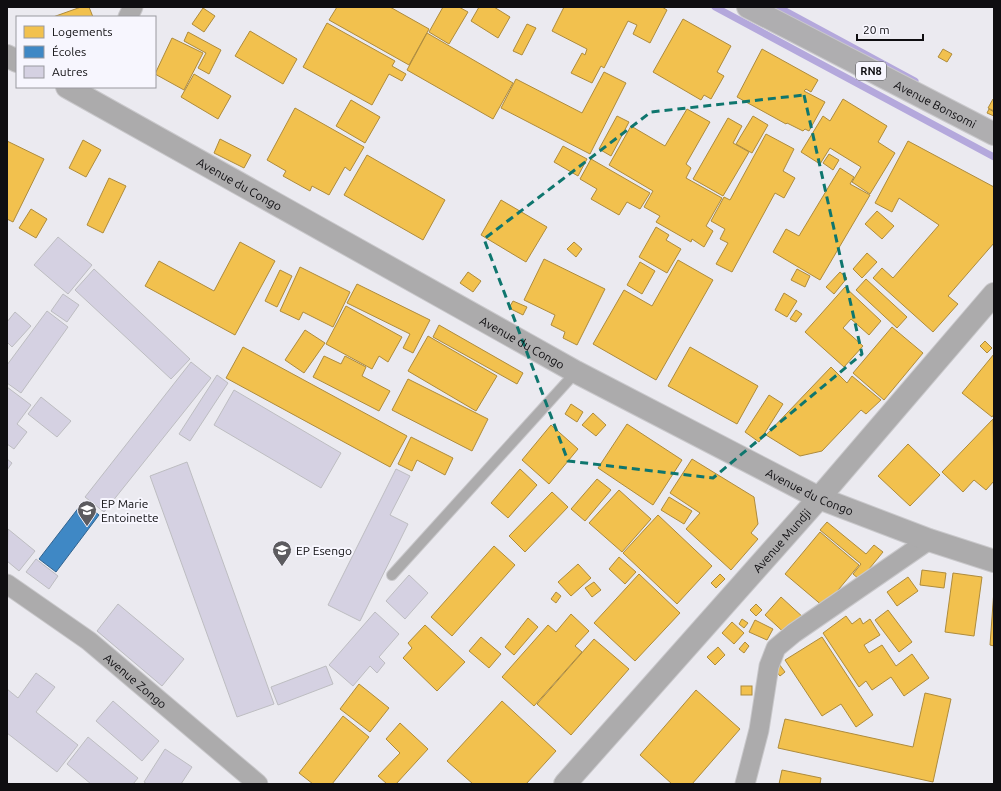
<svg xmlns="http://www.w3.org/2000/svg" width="1001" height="791" viewBox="0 0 1001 791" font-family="Ubuntu,sans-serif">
<rect width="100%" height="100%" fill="#ebeaf0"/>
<g fill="#f2c14e" stroke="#ae8b3c">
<path d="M81,7H89L93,17H53Z"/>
<path d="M337,7H390L429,29L409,65L329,20Z"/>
<path d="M443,7H459L468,12L449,44L429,32Z"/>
<path d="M479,7H494L510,17L498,38L471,21Z"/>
<path d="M564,7H662L667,10L650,43L633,34L637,25L628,21L604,68L601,66L592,83L571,73L582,53L585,55L587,49L552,31Z"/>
<path d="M203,8L215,16L204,32L192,24Z"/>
<path d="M683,19L731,46L717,72L724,76L711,99L704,95L701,100L653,72Z"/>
<path d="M327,23L395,61L392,66L406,74L402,81L389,74L372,105L303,67Z"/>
<path d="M527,24L536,28L522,55L513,51Z"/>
<path d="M250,31L297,59L283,84L235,56Z"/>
<path d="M188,32L221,50L209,74L198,68L206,53L184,41Z"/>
<path d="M427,33L513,83L493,119L407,70Z"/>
<path d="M172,38L203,53L184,90L155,74Z"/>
<path d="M762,49L818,80L811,92L806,89L804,91L825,102L809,131L805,129L803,131L787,123L786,124L737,97Z"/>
<path d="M943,49L952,54L947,62L938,57Z"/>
<path d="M604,72L626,83L590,154L501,108L516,79L582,113Z"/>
<path d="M194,74L231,96L218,119L181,97Z"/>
<path d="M843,99L887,126L878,142L895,153L870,194L852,182L861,167L830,148L820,164L801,152L823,116L830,121Z"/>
<path d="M993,99H994V111L988,108Z"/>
<path d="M351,100L380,117L365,143L336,126Z"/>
<path d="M295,108L364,147L350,171L345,167L329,195L312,186L310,191L283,176L286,171L267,160Z"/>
<path d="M687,109L710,122L686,164L691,168L686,178L722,198L706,226L713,231L704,247L692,239L691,242L656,222L660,216L644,207L653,191L609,165L631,126L665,146Z"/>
<path d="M989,109L994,112V116L987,113Z"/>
<path d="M617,116L629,122L611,156L599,149Z"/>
<path d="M753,116L768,125L752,153L736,144Z"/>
<path d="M728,118L742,126L733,143L749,152L723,196L693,179Z"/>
<path d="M766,134L794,149L783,171L795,178L784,198L775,193L732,272L716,264L728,243L720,239L725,229L711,221L724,197L730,200Z"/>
<path d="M220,139L251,155L244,168L214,153Z"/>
<path d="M83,140L101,150L86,177L69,168Z"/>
<path d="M7,141L44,159L13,222L7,219Z"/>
<path d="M908,141L994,187V243L948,296L958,304L933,332L873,278L882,268L893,278L939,225L899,198L892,212L875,203Z"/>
<path d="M563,146L587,159L578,176L554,162Z"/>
<path d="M829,154L839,160L833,170L823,163Z"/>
<path d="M367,155L445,200L423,240L344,195Z"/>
<path d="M591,159L650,193L640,209L627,202L619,215L591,199L597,189L580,179Z"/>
<path d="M840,168L854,177L850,184L870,195L820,280L773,252L786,229L799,236Z"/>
<path d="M109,178L126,186L103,233L87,225Z"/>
<path d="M501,200L547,227L526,262L481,235Z"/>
<path d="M31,209L47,219L36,238L19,228Z"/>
<path d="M877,211L894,226L882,239L865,224Z"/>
<path d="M656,227L669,235L666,240L681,249L667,273L639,257Z"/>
<path d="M240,242L275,261L235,335L145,286L159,261L214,291Z"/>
<path d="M574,242L582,249L576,257L567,249Z"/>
<path d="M867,253L877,262L862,278L853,269Z"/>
<path d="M544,259L605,289L577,345L563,338L565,332L551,325L555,315L524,300Z"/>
<path d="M678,260L713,280L656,380L593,344L624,290L652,306Z"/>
<path d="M640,262L655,271L642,294L627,285Z"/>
<path d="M300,267L350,292L333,327L303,312L299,320L280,311Z"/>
<path d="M797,269L810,276L805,287L791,280Z"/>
<path d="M280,270L292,276L277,307L265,301Z"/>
<path d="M468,272L481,281L473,292L460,283Z"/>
<path d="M840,272L847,278L834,294L826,287Z"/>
<path d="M866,279L907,317L897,328L856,290Z"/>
<path d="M357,284L430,320L413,353L403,348L410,334L347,303Z"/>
<path d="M845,287L881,321L869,335L851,319L843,328L863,346L844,367L805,332Z"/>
<path d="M784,293L797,301L787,317L775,310Z"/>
<path d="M513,301L527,307L523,315L509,308Z"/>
<path d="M346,306L402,337L388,362L379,356L372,369L326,344Z"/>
<path d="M796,310L802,314L796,322L790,319Z"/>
<path d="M439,325L523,373L517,384L433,337Z"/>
<path d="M892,327L923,353L884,400L853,373Z"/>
<path d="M305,330L325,343L304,373L285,360Z"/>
<path d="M428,336L497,376L476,411L408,371Z"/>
<path d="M985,341L992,348L987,353L980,346Z"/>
<path d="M243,347L407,436L390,467L226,378Z"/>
<path d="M690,347L758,386L737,424L668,386Z"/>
<path d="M994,354V414L992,417L962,393Z"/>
<path d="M324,356L341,364L345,356L366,367L362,376L390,391L379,411L313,377Z"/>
<path d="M831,367L847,383L852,376L881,400L866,414L861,410L822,451L800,456L766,435Z"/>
<path d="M408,379L488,419L472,451L392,410Z"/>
<path d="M769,395L783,404L759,442L745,432Z"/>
<path d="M571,404L583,412L577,422L565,414Z"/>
<path d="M593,413L606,425L596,436L582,425Z"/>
<path d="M993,419L994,481L986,490L974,480L963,492L942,472Z"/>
<path d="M627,424L682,460L653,505L598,468Z"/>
<path d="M551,425L578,449L549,484L522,460Z"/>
<path d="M411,437L453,458L445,475L417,460L412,471L398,464Z"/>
<path d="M908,444L940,475L910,506L878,476Z"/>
<path d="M692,459L754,497L758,524L751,533L758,539L731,570L686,529L700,513L670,493Z"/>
<path d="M520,469L537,485L508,518L491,503Z"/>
<path d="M597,479L611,490L585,521L571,509Z"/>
<path d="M619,490L651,519L622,552L589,523Z"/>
<path d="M552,492L568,507L525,552L509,536Z"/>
<path d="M669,497L692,511L684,524L661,510Z"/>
<path d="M658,515L712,566L677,604L623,553Z"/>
<path d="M827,522L866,554L874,545L883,552L860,580L853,574L861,564L820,530Z"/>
<path d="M820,532L859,565L824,607L785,574Z"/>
<path d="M494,546L515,565L452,636L431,617Z"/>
<path d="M619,557L636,572L625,584L609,569Z"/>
<path d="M578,564L591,578L571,596L558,582Z"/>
<path d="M922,570L946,573L944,588L920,585Z"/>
<path d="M953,573L982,577L974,636L945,632Z"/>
<path d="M639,574L680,613L635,661L594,623Z"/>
<path d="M720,574L725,579L716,588L711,583Z"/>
<path d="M908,577L918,591L897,606L887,592Z"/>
<path d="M594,582L601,590L592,597L585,588Z"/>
<path d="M994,590V646L990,645Z"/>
<path d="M556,592L561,596L556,603L551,599Z"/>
<path d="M781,597L805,619L789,637L765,615Z"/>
<path d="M756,604L762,610L756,616L750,610Z"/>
<path d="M888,610L912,642L899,652L875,620Z"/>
<path d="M571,614L589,631L575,646L582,652L534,706L502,677L548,625L556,632Z"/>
<path d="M846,616L852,624L860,618L863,624L870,619L880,635L864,645L869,653L882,645L896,666L912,654L929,678L904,696L891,677L872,690L866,681L859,687L823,633Z"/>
<path d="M528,618L538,627L514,655L505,647Z"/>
<path d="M742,619L748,623L744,628L739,624Z"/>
<path d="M755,620L773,629L767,640L749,632Z"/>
<path d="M732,622L744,633L734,644L722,633Z"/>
<path d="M425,625L465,662L437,691L403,658L412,648L408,643Z"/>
<path d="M481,637L501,654L489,668L469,651Z"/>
<path d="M822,637L873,715L856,727L841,704L822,716L785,660Z"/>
<path d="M594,639L629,669L571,735L537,704Z"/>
<path d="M745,642L749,646L744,653L739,649Z"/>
<path d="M718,647L725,655L715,665L707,657Z"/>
<path d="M779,664L785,672L780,676L774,669Z"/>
<path d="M359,684L389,708L370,732L340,709Z"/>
<rect x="741" y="686" width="11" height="9"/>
<path d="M696,690L740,729L692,784H672L640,755Z"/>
<path d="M925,693L951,699L933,782L778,748L785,719L913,747Z"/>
<path d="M502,701L556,751L526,784H473L447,761Z"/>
<path d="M343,716L369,737L332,784H313L299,773Z"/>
<path d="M400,723L428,749L396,784H387L378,776L400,753L386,739Z"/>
<path d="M782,770L821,778L820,784H779Z"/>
</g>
<path fill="#3f88c5" stroke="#31638f" d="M83,502L99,515L56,572L39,559Z"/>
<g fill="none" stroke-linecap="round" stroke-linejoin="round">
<g stroke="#b4a8dc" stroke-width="7">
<path d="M715,7L994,157"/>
<path d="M778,7L915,81"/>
</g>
</g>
<g fill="#d5d1e2" stroke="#bdbdc1">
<path d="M58,237L92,265L68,294L34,265Z"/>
<path d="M94,269L190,359L171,379L75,290Z"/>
<path d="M63,294L79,305L67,322L51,311Z"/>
<path d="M47,311L68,327L21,393L7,383V365Z"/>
<path d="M15,312L31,326L12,347L7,342V322Z"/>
<path d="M191,362L211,378L104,512L85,497Z"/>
<path d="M217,375L228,383L190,441L179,434Z"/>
<path d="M7,387L31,405L17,424L27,432L14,449L7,444Z"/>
<path d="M234,390L341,453L321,488L214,425Z"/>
<path d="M41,397L71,421L57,437L28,414Z"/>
<path d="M7,459L12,463L7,470Z"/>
<path d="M187,462L274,704L237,717L150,476Z"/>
<path d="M396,469L410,476L390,515L408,524L360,621L328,605Z"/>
<path d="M8,529L35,551L19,571L7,561Z"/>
<path d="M36,559L58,576L49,589L26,572Z"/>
<path d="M409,575L428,593L405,619L386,601Z"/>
<path d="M118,604L184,659L162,686L97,631Z"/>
<path d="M375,612L399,634L379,657L385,663L377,673L370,666L353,686L329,665Z"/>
<path d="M326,666L333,684L278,705L271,687Z"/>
<path d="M36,673L55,687L36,712L78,745L57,772L7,733V689L18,698Z"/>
<path d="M113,701L159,741L142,761L96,721Z"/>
<path d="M88,737L138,778L133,784H91L67,764Z"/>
<path d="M165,749L192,767L181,784H147L144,782Z"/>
</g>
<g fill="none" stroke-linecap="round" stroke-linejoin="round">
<g stroke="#c9c8cb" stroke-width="12">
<path id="service" d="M392,575L576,372"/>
</g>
<g stroke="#c9c8cb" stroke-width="21">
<g id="minor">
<path d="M128,17L133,7"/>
<path id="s1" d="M7,584L89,641L258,784"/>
<path d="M745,784L759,730L769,666L776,648L794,633L929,540"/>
</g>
</g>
<g stroke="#c9c8cb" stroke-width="24">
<g id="tertiary">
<path d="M7,56L17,61"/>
<path id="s2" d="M67,87L576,372L819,498L929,540L994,561"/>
<path id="s3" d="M565,784L819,498L994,294"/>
</g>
</g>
<g stroke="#c9c8cb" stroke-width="24">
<g id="primary">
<path id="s4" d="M748,7L994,134"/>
</g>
</g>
<use href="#service" stroke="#acabac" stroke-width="10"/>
<use href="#minor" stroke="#acabac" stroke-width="19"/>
<use href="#tertiary" stroke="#acabac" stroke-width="22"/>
<use href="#primary" stroke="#afaeb0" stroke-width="22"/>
</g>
<path fill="none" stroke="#0f766e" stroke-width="3" stroke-dasharray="8 5" stroke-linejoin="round" d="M804,95L862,354L713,478L568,461L484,239L651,112Z"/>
<defs>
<g id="school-pin" transform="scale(1)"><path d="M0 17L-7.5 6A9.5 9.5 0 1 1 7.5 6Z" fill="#5c5b5f" stroke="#f7f6fe"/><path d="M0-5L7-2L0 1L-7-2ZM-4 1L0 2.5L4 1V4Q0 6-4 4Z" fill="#fff"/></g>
</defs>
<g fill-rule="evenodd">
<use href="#school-pin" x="87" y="510"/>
<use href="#school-pin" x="282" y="550"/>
</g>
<g text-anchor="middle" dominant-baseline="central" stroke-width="4" stroke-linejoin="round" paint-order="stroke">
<rect fill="#f7f6fe" stroke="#555458" stroke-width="1" x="856" y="62" width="30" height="18" rx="3"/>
<g font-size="11" font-weight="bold" fill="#0f0e11">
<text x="871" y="71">RN8</text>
</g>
<g font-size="12" fill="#0f0e11" stroke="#f7f6fe">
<text stroke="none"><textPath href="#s4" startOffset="211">Avenue Bonsomi</textPath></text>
<text stroke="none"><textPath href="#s2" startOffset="198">Avenue du Congo</textPath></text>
<text stroke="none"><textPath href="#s2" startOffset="522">Avenue du Congo</textPath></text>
<text stroke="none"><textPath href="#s2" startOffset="846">Avenue du Congo</textPath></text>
<text stroke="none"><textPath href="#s3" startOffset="326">Avenue Mundji</textPath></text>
<text stroke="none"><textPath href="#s1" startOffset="161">Avenue Zongo</textPath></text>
</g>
<g font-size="12" fill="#0f0e11" stroke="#f7f6fe" text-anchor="start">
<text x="101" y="503">EP Marie<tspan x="101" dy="14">Entoinette</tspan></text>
<text x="296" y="550">EP Esengo</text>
</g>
</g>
<rect width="1001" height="791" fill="none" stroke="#0f0e11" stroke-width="16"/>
<rect x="16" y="16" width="140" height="72" fill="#f7f6fe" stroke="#9a999f"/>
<rect x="24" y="26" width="20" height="12" fill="#f2c14e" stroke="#9a999f"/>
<text x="52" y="36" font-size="12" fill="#0f0e11">Logements</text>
<rect x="24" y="46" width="20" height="12" fill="#3f88c5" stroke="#9a999f"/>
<text x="52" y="56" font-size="12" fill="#0f0e11">Écoles</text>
<rect x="24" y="66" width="20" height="12" fill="#d5d1e2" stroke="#9a999f"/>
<text x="52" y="76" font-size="12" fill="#0f0e11">Autres</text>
<path d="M857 34v6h66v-6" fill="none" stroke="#0f0e11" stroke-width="2"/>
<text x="863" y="34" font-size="12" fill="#0f0e11" stroke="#f7f6fe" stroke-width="3" paint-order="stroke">20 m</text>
</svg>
